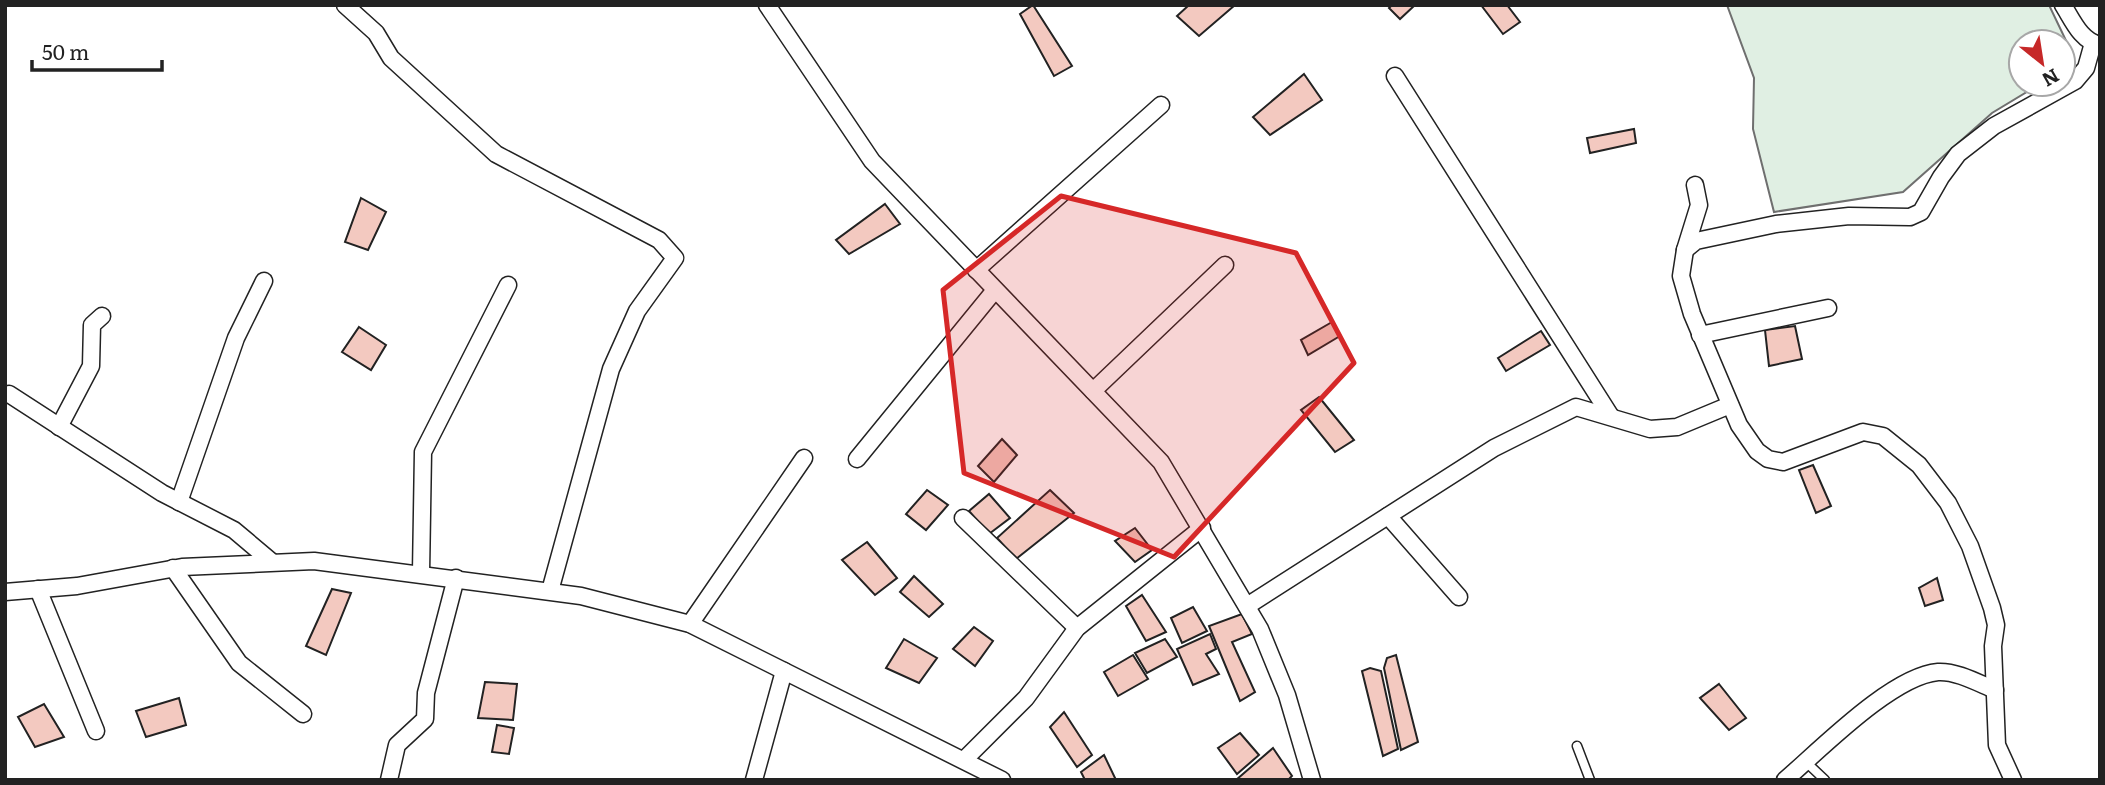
<svg xmlns="http://www.w3.org/2000/svg" width="2105" height="785" viewBox="0 0 2105 785" font-family="Literata,serif">
<rect width="100%" height="100%" fill="#fff"/>
<path fill="#e0efe3" stroke="#6f6f6f" stroke-width="2" d="M1727,5H2049L2071,51L2063,69V42H2021V84H2040L1992,113L1903,192L1774,212L1753,129L1754,78Z"/>
<g fill="#f3c9c0" stroke="#222" stroke-width="2">
<path d="M1033,5L1072,66L1054,76L1020,14Z"/>
<path d="M1189,5H1235L1199,36L1177,16Z"/>
<path d="M1392,5H1415L1400,19L1389,8Z"/>
<path d="M1481,5H1507L1520,22L1503,34Z"/>
<path d="M1304,74L1322,100L1270,135L1253,117Z"/>
<path d="M1634,129L1636,143L1590,153L1587,138Z"/>
<path d="M361,198L386,212L368,250L345,242Z"/>
<path d="M885,204L900,224L849,254L836,240Z"/>
<path d="M1332,322L1340,336L1308,355L1301,340Z"/>
<path d="M1795,326L1802,359L1769,366L1765,330Z"/>
<path d="M359,327L386,345L371,370L342,352Z"/>
<path d="M1541,331L1550,345L1506,371L1498,358Z"/>
<path d="M1319,397L1354,440L1335,452L1301,410Z"/>
<path d="M1002,439L1017,455L994,482L978,466Z"/>
<path d="M1813,465L1831,506L1816,513L1799,470Z"/>
<path d="M927,490L948,505L926,530L906,514Z"/>
<path d="M1050,490L1074,513L1016,559L997,538Z"/>
<path d="M989,494L1010,518L989,534L969,511Z"/>
<path d="M1135,528L1152,550L1135,562L1115,541Z"/>
<path d="M867,542L897,578L875,595L842,560Z"/>
<path d="M914,576L943,604L929,617L900,592Z"/>
<path d="M1937,578L1943,600L1925,606L1919,588Z"/>
<path d="M332,589L351,593L326,655L306,646Z"/>
<path d="M1142,595L1166,632L1146,641L1126,606Z"/>
<path d="M1193,607L1207,631L1182,643L1171,618Z"/>
<path d="M1242,614L1252,634L1232,642L1255,692L1240,701L1209,626Z"/>
<path d="M974,627L993,641L975,666L953,649Z"/>
<path d="M1210,634L1216,649L1206,654L1219,674L1193,685L1177,649Z"/>
<path d="M904,639L937,658L919,683L886,668Z"/>
<path d="M1165,639L1177,657L1147,673L1135,653Z"/>
<path d="M1133,655L1148,679L1118,696L1104,672Z"/>
<path d="M1396,655L1418,742L1401,750L1384,668L1387,658Z"/>
<path d="M1370,668L1381,671L1398,749L1383,756L1362,671Z"/>
<path d="M485,682L517,684L513,720L478,718Z"/>
<path d="M1719,684L1746,718L1729,730L1700,698Z"/>
<path d="M179,698L186,725L146,737L136,711Z"/>
<path d="M44,704L64,737L35,747L18,717Z"/>
<path d="M1064,712L1092,755L1077,767L1050,727Z"/>
<path d="M497,725L514,728L509,754L492,752Z"/>
<path d="M1240,733L1259,755L1237,774L1218,748Z"/>
<path d="M1273,748L1292,776L1288,780H1236Z"/>
<path d="M1104,755L1116,780H1085L1081,772Z"/>
</g>
<g fill="none" stroke-linecap="round" stroke-linejoin="round">
<g stroke="#222" stroke-width="11">
<g id="lane">
<path d="M1577,746L1590,780"/>
<path d="M1806,762L1825,780"/>
</g>
</g>
<g stroke="#222" stroke-width="19">
<g id="street">
<path d="M345,5L376,33L391,58L496,154L659,240L675,258L637,311L611,369L550,591"/>
<path d="M767,5L872,161L1161,462L1260,629L1287,695L1312,780"/>
<path d="M2063,5C2073,21 2081,41 2100,45"/>
<path d="M1395,76L1610,415"/>
<path d="M1695,185L1699,205L1685,250L1681,276L1692,314L1739,425L1757,451L1768,459L1783,462L1863,432L1883,436L1919,465L1948,503L1970,546L1992,608L1996,625L1993,646L1997,745L2013,780"/>
<path d="M1685,250L1696,241L1776,224L1849,216L1910,217L1921,212L1941,177L1958,154L1994,126L2075,81L2086,68L2093,43"/>
<path d="M976,270L1161,105"/>
<path d="M1700,335L1828,308"/>
<path d="M1093,391L1225,265"/>
<path d="M9,394L162,493L234,530L272,562"/>
<path d="M59,427L91,366L92,325L102,316"/>
<path d="M857,459L995,290"/>
<path d="M179,502L236,338L264,281"/>
<path d="M1388,516L1459,597"/>
<path d="M963,518L1077,628"/>
<path d="M173,568L239,663L303,714"/>
<path d="M421,573L423,452L508,285"/>
<path d="M38,589L96,731"/>
<path d="M5,592L77,586L182,567L314,561L581,596L690,624L1002,780"/>
<path d="M1247,606L1494,448L1576,407L1650,429L1677,427L1730,405"/>
<path d="M690,624L804,458"/>
<path d="M964,760L1026,698L1077,628L1202,528"/>
<path d="M389,780L397,745L425,719L426,693L456,578"/>
<path d="M754,780L784,671"/>
<path d="M1785,780C1821,749 1892,676 1938,672C1957,671 1978,683 1995,690"/>
</g>
</g>
<use href="#lane" stroke="#fff" stroke-width="8"/>
<use href="#street" stroke="#fff" stroke-width="16"/>
</g>
<path fill="#d62828" fill-opacity="0.2" stroke="#d62828" stroke-width="5" stroke-linejoin="round" d="M1061,196L1296,253L1354,363L1174,557L964,473L943,290Z"/>
<rect width="2105" height="785" fill="none" stroke="#222222" stroke-width="14"/>
<g transform="translate(2042 63) rotate(150)"><circle r="33" fill="#ffffff" stroke="#a7a7a7" stroke-width="2"/>
<path d="M0-5L12 26L0 18L-12 26Z" fill="#c62828"/>
<text y="-10" font-size="19" font-weight="bold" text-anchor="middle" fill="#222222">N</text>
</g>
<path d="M32 60v10h130v-10" fill="none" stroke="#222222" stroke-width="3.5"/>
<text x="42" y="60" font-size="21" fill="#222222" stroke="#ffffff" stroke-width="5" paint-order="stroke">50 m</text>
</svg>
